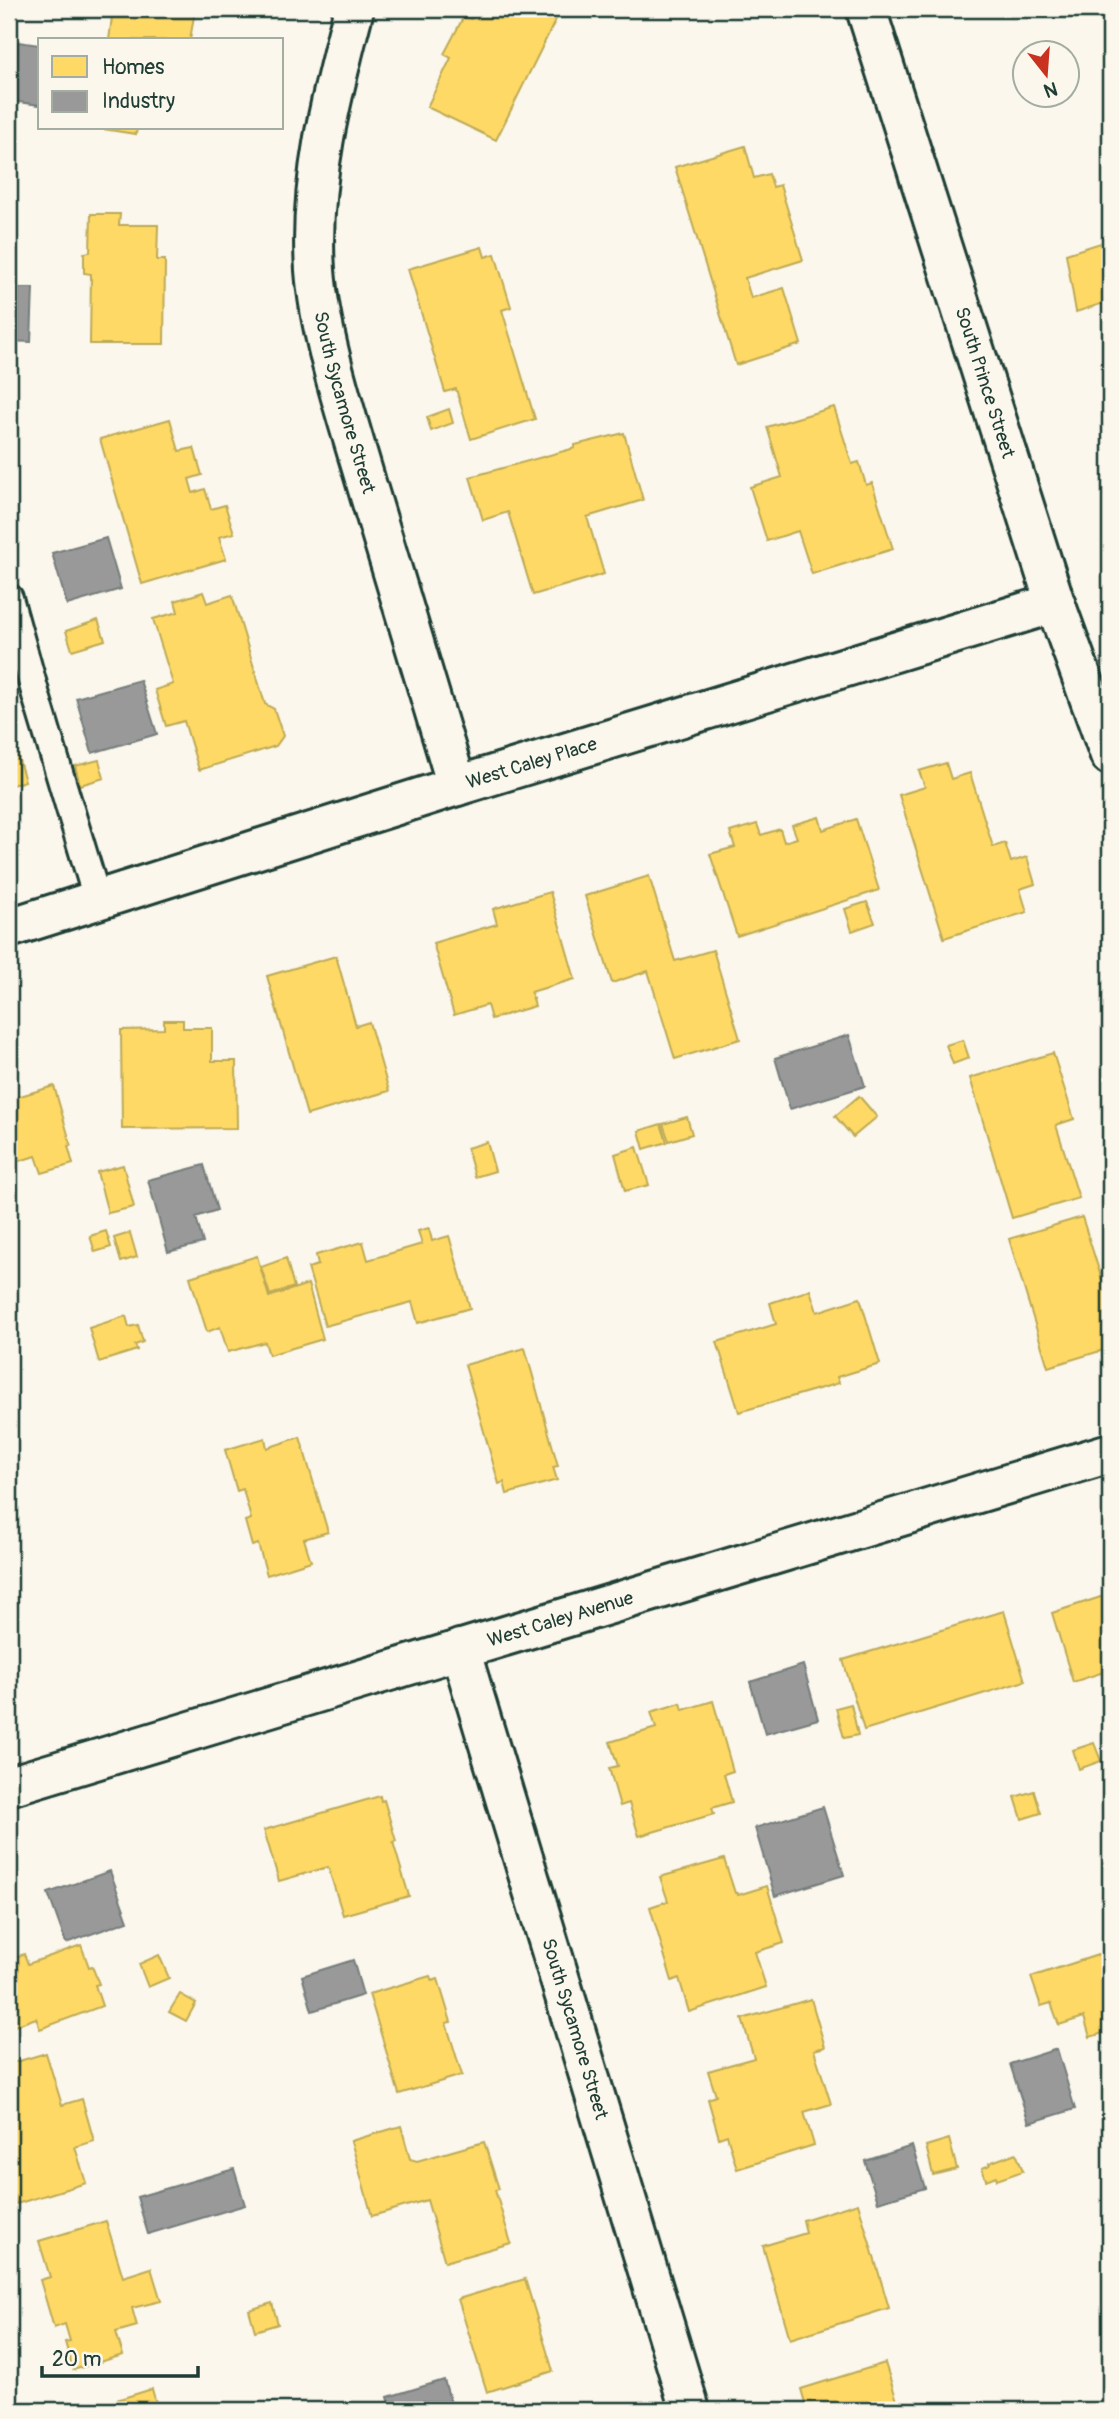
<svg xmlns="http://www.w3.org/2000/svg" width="1119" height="2419" viewBox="0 0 1119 2419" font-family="Pangolin,sans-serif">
<rect width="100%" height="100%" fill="#fbf7ec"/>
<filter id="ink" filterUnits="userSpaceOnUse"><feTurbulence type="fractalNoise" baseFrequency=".0143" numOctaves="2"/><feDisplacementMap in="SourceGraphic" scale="14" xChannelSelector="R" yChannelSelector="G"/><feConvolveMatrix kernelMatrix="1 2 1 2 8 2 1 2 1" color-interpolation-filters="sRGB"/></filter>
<g filter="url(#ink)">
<g fill="#ffd966" stroke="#bcaa57" stroke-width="2">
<path d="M113,9L195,10L190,40H109Z"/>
<path d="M476,9H561L496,140L427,107L451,58L444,54L464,16L471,19Z"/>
<path d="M96,128H137L136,134Z"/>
<path d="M745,146L754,178L769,174L773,187L780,185L803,260L745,278L751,298L784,288L801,344L736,365L675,167Z"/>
<path d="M91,214H120L119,225H158L157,260H165L164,344H90L91,274L84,273V253L90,252Z"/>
<path d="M1110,240V301L1076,312L1066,254Z"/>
<path d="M482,247L485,257L495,254L511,307L502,310L535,419L471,439L456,389L445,392L408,269Z"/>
<path d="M834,407L852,464L859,462L866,485L872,483L893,549L812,574L798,531L767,541L750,487L782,477L767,427Z"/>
<path d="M449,409L453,423L431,431L427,417Z"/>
<path d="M170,419L179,451L194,448L202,475L189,479L193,493L205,489L211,509L225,505L234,533L219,537L226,559L142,584L100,439Z"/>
<path d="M624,433L643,500L587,517L604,574L533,595L508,512L483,520L470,477L575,448V445Z"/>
<path d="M203,592L207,603L232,595L265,704L274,709L283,736L276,746L199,770L184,721L166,726L155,690L173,684L153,619L178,612L175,601Z"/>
<path d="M98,620L105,640L72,650L66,631Z"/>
<path d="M9,726L25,781L9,786Z"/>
<path d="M99,760L104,778L80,785L75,766Z"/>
<path d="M946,763L951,779L970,773L993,847L1005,843L1011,862L1027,857L1035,884L1020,889L1027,912L944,938L899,795L925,787L919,771Z"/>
<path d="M819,817L823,830L856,819L879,890L737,936L710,854L735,847L730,832L757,824L761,835L780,829L784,842L797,838L792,825Z"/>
<path d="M649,876L675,961L713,950L740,1039L675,1059L648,971L612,983L585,896Z"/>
<path d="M550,892L575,979L531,992L535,1006L491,1019L487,1005L454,1015L433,943L497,924L493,909Z"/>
<path d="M867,902L875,923L852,931L845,909Z"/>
<path d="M336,956L356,1026L369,1022L389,1091L307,1115L267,976Z"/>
<path d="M164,1020H183V1028H212V1061H236L237,1128L122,1129L121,1030L164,1029Z"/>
<path d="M963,1040L969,1058L953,1064L946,1045Z"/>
<path d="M1053,1053L1074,1119L1056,1125L1079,1198L1012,1218L970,1078Z"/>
<path d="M54,1086L71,1145L68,1146L73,1164L42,1173L36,1156L19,1161L12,1139L9,1140V1096L10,1099Z"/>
<path d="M859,1096L877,1117L853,1137L835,1116Z"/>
<path d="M687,1117L692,1134L669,1141L663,1124Z"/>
<path d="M661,1124L667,1142L644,1149L639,1131Z"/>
<path d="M487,1142L495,1171L475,1177L467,1148Z"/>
<path d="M637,1147L649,1185L625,1191L615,1154Z"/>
<path d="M123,1165L134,1207L108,1213L97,1172Z"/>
<path d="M1082,1217L1103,1283L1110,1281V1348L1048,1367L1009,1239Z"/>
<path d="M429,1228L432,1241L449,1236L470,1308L418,1323L412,1302L325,1326L308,1268L318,1265L316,1255L363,1242L368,1260L422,1244L418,1231Z"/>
<path d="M106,1231L111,1247L95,1252L90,1236Z"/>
<path d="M130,1233L137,1257L121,1262L114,1238Z"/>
<path d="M257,1256L269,1297L308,1284L323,1339L269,1355L265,1342L228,1352L220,1327L207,1332L190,1277Z"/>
<path d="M286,1258L294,1287L270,1295L261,1267Z"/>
<path d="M810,1290L817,1312L860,1298L880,1364L837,1377L839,1383L739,1412L717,1342L776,1324L770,1303Z"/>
<path d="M126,1316L129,1327L138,1325L143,1342L135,1345L137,1350L99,1362L89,1328Z"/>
<path d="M525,1348L558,1466L553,1467L557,1480L507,1494L504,1482L499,1484L465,1365Z"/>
<path d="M300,1437L328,1532L304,1539L311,1561L267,1575L258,1544L252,1546L245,1521L251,1519L243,1489L237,1491L225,1450L265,1438L267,1448Z"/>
<path d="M1110,1594V1670L1073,1682L1052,1613Z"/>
<path d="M1004,1611L1025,1681L864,1730L843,1660Z"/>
<path d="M713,1701L733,1771L724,1774L732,1802L712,1808L714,1814L639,1836L629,1803L620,1806L609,1768L618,1766L610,1742L656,1728L651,1712L681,1703L683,1710Z"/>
<path d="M851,1704L858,1735L844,1738L836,1708Z"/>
<path d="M1094,1743L1101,1761L1079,1769L1073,1750Z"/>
<path d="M1034,1791L1041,1813L1022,1819L1015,1797Z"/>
<path d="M380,1796L381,1801L384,1800L396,1841L393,1842L409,1896L343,1915L328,1867L279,1881L264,1830Z"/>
<path d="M724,1859L735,1893H737L738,1895L767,1886L784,1943L755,1952L766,1987L689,2012L679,1978L672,1981L650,1907L668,1901L660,1877Z"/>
<path d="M81,1945L89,1967L92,1966L99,1984L95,1985L102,2006L40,2029L36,2018L9,2028V1960L24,1954L28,1964Z"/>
<path d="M1110,1951V2031L1090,2037L1084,2017L1059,2025L1051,2003L1041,2006L1031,1977Z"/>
<path d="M159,1955L169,1978L148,1987L139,1964Z"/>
<path d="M430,1976L432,1981L438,1979L451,2022L446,2023L462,2075L399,2094L369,1994Z"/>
<path d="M180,1994L196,2003L186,2021L169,2012Z"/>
<path d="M811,1999L825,2047L814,2050L831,2104L804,2112L814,2145L737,2169L727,2135L719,2138L708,2099L716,2096L708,2071L754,2058L742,2019Z"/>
<path d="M46,2053L62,2105L82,2099L94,2141L75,2147L86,2183L16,2204L9,2180V2064Z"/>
<path d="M401,2126L410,2159L417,2161L484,2142L499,2189L495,2190L511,2243L445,2262L427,2200L372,2216L351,2141Z"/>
<path d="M949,2139L957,2169L933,2175L926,2146Z"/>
<path d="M1016,2153L1023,2171L997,2180L996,2176L986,2180L982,2168L990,2165L989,2163Z"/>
<path d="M858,2203L889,2308L790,2339L763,2246L806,2233L803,2220Z"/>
<path d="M106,2221L123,2277L151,2268L161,2301L132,2308L137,2326L116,2332L123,2355L73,2370L65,2342L70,2341L65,2324L54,2328L40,2280L50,2277L39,2241Z"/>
<path d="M525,2279L553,2371L487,2392L458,2299Z"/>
<path d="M272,2303L278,2324L255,2331L249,2310Z"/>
<path d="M885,2363L900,2410H807L801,2389Z"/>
<path d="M152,2389L158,2410H84Z"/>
</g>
<g fill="#999" stroke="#747d7b" stroke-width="2">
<path d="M18,42L40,45V105L11,101Z"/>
<path d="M9,288H33L31,342L9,341Z"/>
<path d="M106,538L121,589L67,605L52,553Z"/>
<path d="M140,680L157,734L92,753L76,698Z"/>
<path d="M849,1035L865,1086L790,1109L775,1058Z"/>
<path d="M204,1165L217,1210L196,1217L203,1243L168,1252L148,1180Z"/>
<path d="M803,1665L818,1719L765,1734L750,1682Z"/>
<path d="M823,1807L844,1875L775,1896L755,1828Z"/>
<path d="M110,1871L128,1921L66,1943L48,1893Z"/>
<path d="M353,1960L363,1995L312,2011L302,1976Z"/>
<path d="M1057,2049L1075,2109L1029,2123L1010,2064Z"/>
<path d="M912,2146L925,2188L878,2202L865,2161Z"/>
<path d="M234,2169L245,2205L148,2234L137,2197Z"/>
<path d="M444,2380L453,2410H392L388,2397Z"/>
</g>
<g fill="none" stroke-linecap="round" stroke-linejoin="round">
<g stroke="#1f3d34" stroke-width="32">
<path id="lane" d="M9,598L37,699L98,902"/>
</g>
<g stroke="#1f3d34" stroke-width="44">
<g id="street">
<path id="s1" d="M354,9C332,94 309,181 315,270C320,338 348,420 367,486C397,586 427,686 457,786"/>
<path id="s2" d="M9,928L457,786L1055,603"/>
<path id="s3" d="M460,1649L690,2410"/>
<path id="s4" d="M9,1786L1110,1453"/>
</g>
</g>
<g stroke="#1f3d34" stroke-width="44">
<g id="secondary">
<path id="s5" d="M866,9L1055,603L1110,755"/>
</g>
</g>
<use href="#lane" stroke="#fbf7ec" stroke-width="26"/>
<use href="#street" stroke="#fbf7ec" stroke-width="38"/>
<use href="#secondary" stroke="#fbf7ec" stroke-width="38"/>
</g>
</g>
<g text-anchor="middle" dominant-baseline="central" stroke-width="7" stroke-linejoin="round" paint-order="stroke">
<g font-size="19" fill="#1f3d34" stroke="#fbf7ec">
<text stroke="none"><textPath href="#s5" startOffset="392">South Prince Street</textPath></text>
<text stroke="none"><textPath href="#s1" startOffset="401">South Sycamore Street</textPath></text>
<text stroke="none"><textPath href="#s2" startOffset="548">West Caley Place</textPath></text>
<text stroke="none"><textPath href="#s4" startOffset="576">West Caley Avenue</textPath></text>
<text stroke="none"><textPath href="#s3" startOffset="397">South Sycamore Street</textPath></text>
</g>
</g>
<rect width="1119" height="2419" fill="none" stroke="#fbf7ec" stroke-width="35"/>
<rect x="18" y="18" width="1084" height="2384" fill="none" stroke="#1f3d34" stroke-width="2.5" filter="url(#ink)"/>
<rect x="38" y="38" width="245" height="91" fill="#fbf7ec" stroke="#a3ada2" stroke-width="2"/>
<rect x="52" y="56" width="35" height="21" fill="#ffd966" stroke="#a3ada2" stroke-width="2"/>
<text x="102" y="74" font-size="21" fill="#1f3d34">Homes</text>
<rect x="52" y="91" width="35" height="21" fill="#999999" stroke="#a3ada2" stroke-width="2"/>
<text x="102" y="108" font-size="21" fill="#1f3d34">Industry</text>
<g transform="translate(1046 74) rotate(163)"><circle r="33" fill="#fbf7ec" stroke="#a3ada2" stroke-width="2"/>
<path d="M0-5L12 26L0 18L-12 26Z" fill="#c8321e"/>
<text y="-10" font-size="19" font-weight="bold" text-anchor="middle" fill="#1f3d34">N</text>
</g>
<path d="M42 2366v10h156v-10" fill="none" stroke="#1f3d34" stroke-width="3.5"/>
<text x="52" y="2366" font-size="21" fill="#1f3d34" stroke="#fbf7ec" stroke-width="5" paint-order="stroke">20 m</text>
</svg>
